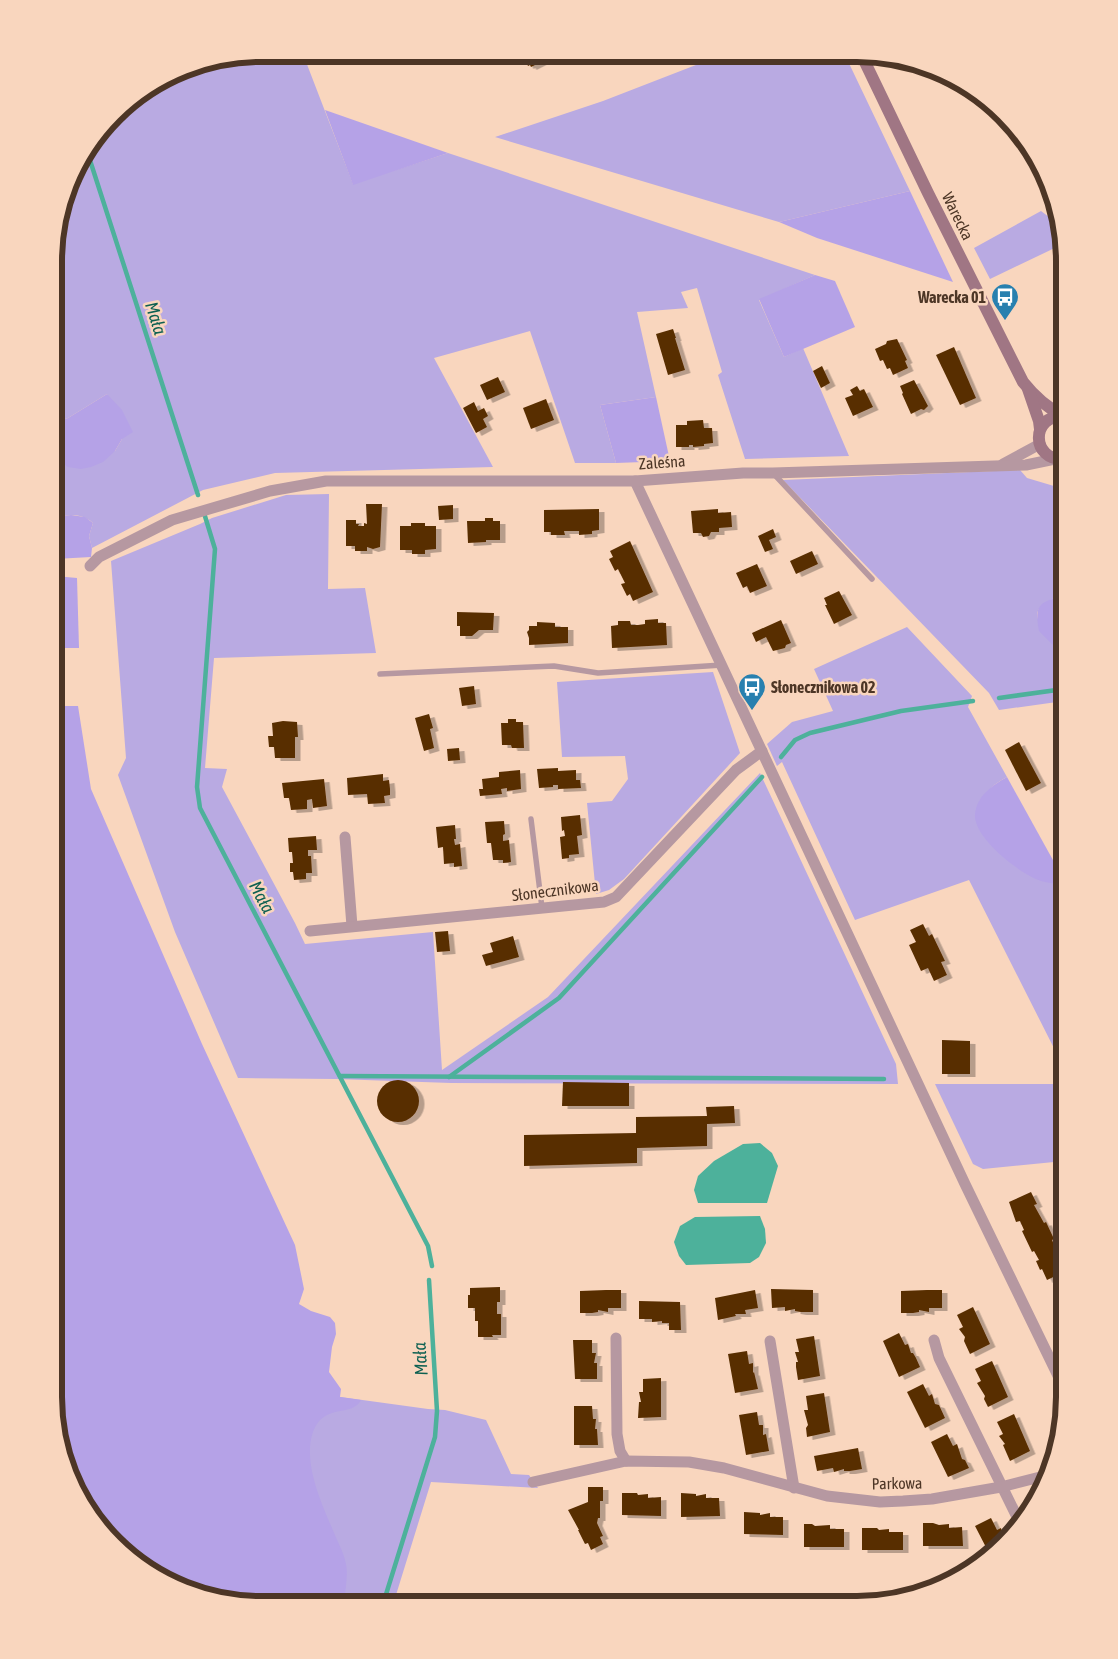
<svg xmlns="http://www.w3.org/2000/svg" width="1118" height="1659" viewBox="0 0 1118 1659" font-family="'Asap Condensed',sans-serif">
<defs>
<filter id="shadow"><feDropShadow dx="5.5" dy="3" stdDeviation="0" flood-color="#0004"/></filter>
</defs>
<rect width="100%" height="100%" fill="#f9d6be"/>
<g fill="#b9aae2">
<path d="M261,54H303L353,184L448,153L815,275L759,300L784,357L803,348L849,456L745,459L718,375L722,372L697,288L681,292L688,308L637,312L656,397L600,405L616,463H575L530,331L434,358L493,467L275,473L203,490L92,548L89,536L93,523C81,513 70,515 55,517V454L58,460L115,451L122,439L107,394L68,418L55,422L56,234L81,158L125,105L194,65Z"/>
<path d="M713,55H845L910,191L779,222L495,137L603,101L714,58Z"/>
<path d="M1041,211L1049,217H1055L1061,245L990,279L974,248Z"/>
<path d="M1020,470L1027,478L1064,489V594C1025,609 1035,617 1054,646L1064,643V701L999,710L989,693L783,480Z"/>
<path d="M329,494L328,589L365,588L376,653L214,658L205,768L227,769L222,787L295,923L305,944L433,932L442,1070L548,997L760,773L896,1064L898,1084L451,1083L336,1079L238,1078L175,932L118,775L126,758L111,561L200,524L212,518L286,495Z"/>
<path d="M907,627L972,696L968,707L1007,777C994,784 987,790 979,802L1054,884H1064V1068L969,880L855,920L782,762L777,766L767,744L792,722L833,711L814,669Z"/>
<path d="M713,672L740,753L624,879L609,890L596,894L587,803L612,801L628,779L625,756L562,757L557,682Z"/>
<path d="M935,1084H1064V1161L983,1169L973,1164Z"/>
<path d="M297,1391L428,1409L445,1410L486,1420L511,1474L529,1475L538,1488L431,1482L396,1595L727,1605L374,1604L377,1594L260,1592Z"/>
</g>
<g fill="#b5a2e7">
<path d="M325,110L448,153L353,185Z"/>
<path d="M910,191L953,282L817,238L779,222Z"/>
<path d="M815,275L835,281L855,327L784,357L759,299Z"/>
<path d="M107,394L122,410L133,432L122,439L115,451L103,462L91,467L81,469L68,467L58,460L55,454V422L68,418Z"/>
<path d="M656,397L670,461L616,463L600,405Z"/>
<path d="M71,515L85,517L93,523L89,536L92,548L91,557L55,559V517Z"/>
<path d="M55,576L77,578L79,648H55Z"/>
<path d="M1064,594V643L1054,646L1039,631C1034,602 1040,604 1064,594Z"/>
<path d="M55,706H78L91,789L202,1044L295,1245L304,1289L299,1304L311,1311L330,1317L335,1323L336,1334L332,1347L329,1372L341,1389L340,1397L361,1400C352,1418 324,1402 313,1432C302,1463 323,1507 335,1535C339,1545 344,1553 346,1564C348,1573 346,1585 345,1594H377L374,1604H234L182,1590L135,1563L97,1524L70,1478L54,1398Z"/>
<path d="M1007,777L1064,880V884C1056,884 1048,883 1041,881C1020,874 973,838 975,814C977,795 993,785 1007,777Z"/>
</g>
<g fill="#4db19b">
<path d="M760,1143L772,1153L778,1166L767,1203H698L694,1190L698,1176L714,1161L743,1144Z"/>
<path d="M760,1216L765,1229L766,1243L759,1257L750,1263L686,1265L679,1256L674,1242L680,1226L695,1217Z"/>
</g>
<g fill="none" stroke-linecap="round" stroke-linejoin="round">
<g stroke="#4db19b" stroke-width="4.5">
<path d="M87,151L198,495"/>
<path d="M204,513L215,549L197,787L200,808L428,1246L432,1266"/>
<path d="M999,698L1064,689"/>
<path d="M781,757L795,740L810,733L901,711L973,701"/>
<path d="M340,1076L884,1079"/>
<path d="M449,1077L559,998L762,777"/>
<path d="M383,1604L435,1437L437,1411L429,1280"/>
</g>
</g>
<g fill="#582e06" filter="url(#shadow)">
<path d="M523,55H555L531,67L530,65L528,66Z"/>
<path d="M673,329L676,338H675L685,370L668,375L656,334Z"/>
<path d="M897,339L907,360L905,361L908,368L893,375L890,368L887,369L883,360L880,361L875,349L886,344L887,341Z"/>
<path d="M954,347L976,398L960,405L936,355Z"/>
<path d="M822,366L830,383L821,388L813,371Z"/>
<path d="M498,377L505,392L487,400L480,385Z"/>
<path d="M914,380L928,406L924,410L921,409L911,414L902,394L903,393L900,386Z"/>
<path d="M857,386L860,391L864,389L873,407L853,416L845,398L853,395L850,390Z"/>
<path d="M546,399L554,420L531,429L523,408Z"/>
<path d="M474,402L478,411L484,408L488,416L483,419L487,427L476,433L463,408Z"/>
<path d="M703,420L704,428H712L713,443L704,444V446L693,447V445H689V447H676V425H687V421Z"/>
<path d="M366,504H382L380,547L373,549L367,547V551H355V546H346V520H356V524H359L358,526H364V523L367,524Z"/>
<path d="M453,505V519L439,520L438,506Z"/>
<path d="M599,509V530L592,531V534L579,535V531H564L565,535H551V532H544V510Z"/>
<path d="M718,509V513L731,512L732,527L719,528V532H711L709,536L703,537L701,533H693L691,511Z"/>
<path d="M485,518H493V521H500V540H486V542L468,543L467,521H485Z"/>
<path d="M411,523H425V526H436V549L425,550V554H412V550H400V526H411Z"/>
<path d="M773,529L776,537L769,540L773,549L765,552L758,536Z"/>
<path d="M630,541L653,592L633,601L630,594L627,596L621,584L625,583L618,569L615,571L609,559L613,557L610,551Z"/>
<path d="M812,551L818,564L796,574L790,561Z"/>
<path d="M757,564L767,586L750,593L747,586L743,588L736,573Z"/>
<path d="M839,591L852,615L834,624L825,605H827L824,598Z"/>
<path d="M457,612L494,613L493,630H479L472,636H460V626H457Z"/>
<path d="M658,619V623H666L667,645L612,648L611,626L618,625V621H630L631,625H638L645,624V620Z"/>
<path d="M781,620L791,643L786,645L785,648L773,651L766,637L756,642L752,633Z"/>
<path d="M537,622L555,623V627H568V643L529,645V638L527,632L529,630V626H537Z"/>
<path d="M474,686L476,704L462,706L459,688Z"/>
<path d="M429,714L433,728L430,729L434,748L424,751L415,718Z"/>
<path d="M508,719H516V722H523L524,748H512L511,745H502L501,723H508Z"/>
<path d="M283,721L297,722L298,737H295V758H275L274,747H269L268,736H273L272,723Z"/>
<path d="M1019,742L1041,783L1026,791L1005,750Z"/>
<path d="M459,748L460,760L448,761L447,749Z"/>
<path d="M558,768V771L576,770V780H580L581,788L558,789V785H553V787L539,788L537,769Z"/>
<path d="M520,770L521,789L507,791V788L501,789L502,794L480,796L479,789H483L482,779L499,777V772Z"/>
<path d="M383,774V781L389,780L390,789V795L384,796L385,803L368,804L367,794L348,795L347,778Z"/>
<path d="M324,779L327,806L313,808L312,799L307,800V809L291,810L289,798H284L282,783Z"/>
<path d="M580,815L582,835L577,836L579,854L569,855V858L562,859L560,837L565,836L564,830L562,831L561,817Z"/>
<path d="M504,821L505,834L503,835V841L509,840L511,862L503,863V860H493L491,843H487L485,822Z"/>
<path d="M455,825L456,839H454L455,845L460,844L462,866L454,867V863L444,864L443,847L438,848L436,827Z"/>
<path d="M316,836L317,850H308V856H311L312,873H306V879L294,880L293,872H290V863H293L292,852H289L288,838Z"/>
<path d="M1064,844V865L1055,850Z"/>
<path d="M923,924L929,936L932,934L945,961L941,962L947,975L934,981L928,968L921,971L909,945L916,942L910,930Z"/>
<path d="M448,931L450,951L437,952L435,932Z"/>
<path d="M513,936L519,957L486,966L482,955L493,952L490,943Z"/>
<path d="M942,1040L970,1041V1074H942Z"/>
<circle cx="398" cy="1101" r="21"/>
<path d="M563,1082L629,1083V1106H562Z"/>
<path d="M734,1106L735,1123L707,1124V1146L637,1148V1163L524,1166V1135L636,1133V1117L707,1116L706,1107Z"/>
<path d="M1031,1192L1037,1204L1034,1205L1044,1223L1046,1222L1054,1239L1052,1240L1060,1259L1063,1257L1064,1259V1272L1047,1280L1042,1269L1040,1270L1036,1261L1039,1260L1034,1251L1032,1252L1022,1231L1024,1230L1020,1221L1016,1222L1009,1202Z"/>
<path d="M500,1287V1302H497V1314H501V1335H492L493,1337H478V1321H475V1308H468V1295H470V1288Z"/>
<path d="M771,1289L813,1290V1312H801L795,1311V1309L785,1311V1307L772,1308Z"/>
<path d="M606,1290H621V1308H608V1312L598,1310V1312L592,1313H580V1291Z"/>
<path d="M755,1290L758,1308L745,1310L746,1314H735L736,1316L718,1320L715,1298Z"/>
<path d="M927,1290H942V1308H929V1312L919,1310V1312L913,1313H901V1291Z"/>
<path d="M639,1301L680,1302L681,1330H669V1323H662V1321L652,1322V1319H639Z"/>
<path d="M973,1307L990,1344L970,1354L964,1341L965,1337L959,1329L963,1327L957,1315Z"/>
<path d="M899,1333L905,1345L908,1344L911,1353H913L916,1358L920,1367L899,1377L883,1341Z"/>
<path d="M814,1336L820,1376L798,1380L796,1367V1362H798L795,1352H799L796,1339Z"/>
<path d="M573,1340H592V1353H596L594,1363H597V1379H575Z"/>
<path d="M747,1351L749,1364L753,1363V1373L754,1372L758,1389L735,1393L728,1354Z"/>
<path d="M992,1361L1008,1397L988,1407L984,1399L985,1396L977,1383L981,1381L975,1369Z"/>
<path d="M661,1378V1417L638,1418L639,1402H641L639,1392H643V1379Z"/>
<path d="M923,1384L929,1396L932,1394L935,1404L939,1405L945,1418L925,1428L907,1392Z"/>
<path d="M824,1393L830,1432L807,1437L806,1428L808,1425L804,1410H808L806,1396Z"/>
<path d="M574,1406H592L593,1419H596L595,1429H597L598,1445H574Z"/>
<path d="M757,1412L759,1425H763V1435L766,1434L769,1451L746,1455L739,1415Z"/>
<path d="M1014,1414L1030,1451L1010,1461L1003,1445L1005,1444L999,1436L1003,1434L997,1422Z"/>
<path d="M947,1434L953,1446L957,1444L962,1459L965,1460L969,1468L948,1477L931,1442Z"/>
<path d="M858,1448L862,1469L850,1471H844V1469L834,1472L833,1468L817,1471L814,1456Z"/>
<path d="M588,1487H603V1501H600V1518H598L597,1523L603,1536L600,1537L603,1544L591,1550L588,1543L585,1544L578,1530H579L568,1510L588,1502Z"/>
<path d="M622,1493H637L638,1495L648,1494V1498L661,1497V1516L622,1515Z"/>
<path d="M681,1493L696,1494V1496L706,1494V1498H719L720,1516L681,1517Z"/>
<path d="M744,1512L760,1513V1515L770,1513V1517H783V1535L744,1534Z"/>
<path d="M991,1518L997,1530L1001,1528L1003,1538L1005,1539L990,1555L975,1526Z"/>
<path d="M923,1523H933L939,1525L949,1524V1528L962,1527L963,1546H923Z"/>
<path d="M804,1524H812L815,1526L830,1525V1529H844V1547H804Z"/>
<path d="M862,1528H877L879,1530L889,1529V1532H903V1550H862Z"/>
</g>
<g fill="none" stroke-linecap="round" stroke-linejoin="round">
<g stroke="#b698a1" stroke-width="5.5">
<path d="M773,473L872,579"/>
<path d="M380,674L554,666L598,673L722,665"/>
<path d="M531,819L542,908"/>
</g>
<g stroke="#b698a1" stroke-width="11">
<path d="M1003,464L1040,444"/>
<path d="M635,481L965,1184L1064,1388"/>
<path d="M90,566L99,557L172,520L270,491L326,481H635L743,473H773L1026,465L1055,459"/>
<path d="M345,837L352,926"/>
<path d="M310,931L604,902L616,897L736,770L762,751"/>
<path d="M616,1338L617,1434L620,1451L626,1461"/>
<path d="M934,1340L939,1358L1020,1523"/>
<path d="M770,1341L794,1488"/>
<path d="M533,1482L626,1461L689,1462L724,1468L827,1496L880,1502L903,1501L932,1499L1001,1487L1048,1475"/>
</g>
<g stroke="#a07684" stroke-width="12">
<path d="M862,56L928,193L1023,382C1034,396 1048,408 1063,416"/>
<path d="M1028,389L1039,421L1040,429"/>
<path d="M1064,459C1031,461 1030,415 1064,416"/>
</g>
</g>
<defs>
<g id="bus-pin" transform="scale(1.4375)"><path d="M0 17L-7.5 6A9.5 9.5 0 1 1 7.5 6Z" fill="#2880af" stroke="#f9d6be"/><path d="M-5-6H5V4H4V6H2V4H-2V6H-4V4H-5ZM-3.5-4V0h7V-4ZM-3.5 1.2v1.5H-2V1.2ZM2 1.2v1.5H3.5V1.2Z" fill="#fff"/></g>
</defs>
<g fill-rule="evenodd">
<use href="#bus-pin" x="1005" y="297"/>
<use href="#bus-pin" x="752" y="687"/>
</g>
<g text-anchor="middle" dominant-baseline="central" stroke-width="5" stroke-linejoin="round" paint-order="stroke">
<g font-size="16" fill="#4d3626" stroke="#f9d6be">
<text transform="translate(958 216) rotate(64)">Warecka</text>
<text transform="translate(662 462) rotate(-4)">Zaleśna</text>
<text transform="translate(555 890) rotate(-7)">Słonecznikowa</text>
<text transform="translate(897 1483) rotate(-1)">Parkowa</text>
</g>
<g font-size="16" font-weight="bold" fill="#4d3626" stroke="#f9d6be" text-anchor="end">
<text x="986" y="297">Warecka 01</text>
<text x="771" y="687" text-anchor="start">Słonecznikowa 02</text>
</g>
<g font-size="18" font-style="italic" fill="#0d6051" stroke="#f9d6be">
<text transform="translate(156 318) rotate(72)">Mała</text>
<text transform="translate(262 897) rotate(62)">Mała</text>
<text transform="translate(420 1359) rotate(-94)">Mała</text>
</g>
</g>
<path d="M0 0H1118V1659H0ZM261 62H857A199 199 0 0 1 1056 261V1397A199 199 0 0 1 857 1596H261A199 199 0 0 1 62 1397V261A199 199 0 0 1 261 62Z" fill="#f9d6be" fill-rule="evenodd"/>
<path fill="none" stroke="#4d3626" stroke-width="6" d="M261 62H857A199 199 0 0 1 1056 261V1397A199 199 0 0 1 857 1596H261A199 199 0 0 1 62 1397V261A199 199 0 0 1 261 62Z"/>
</svg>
